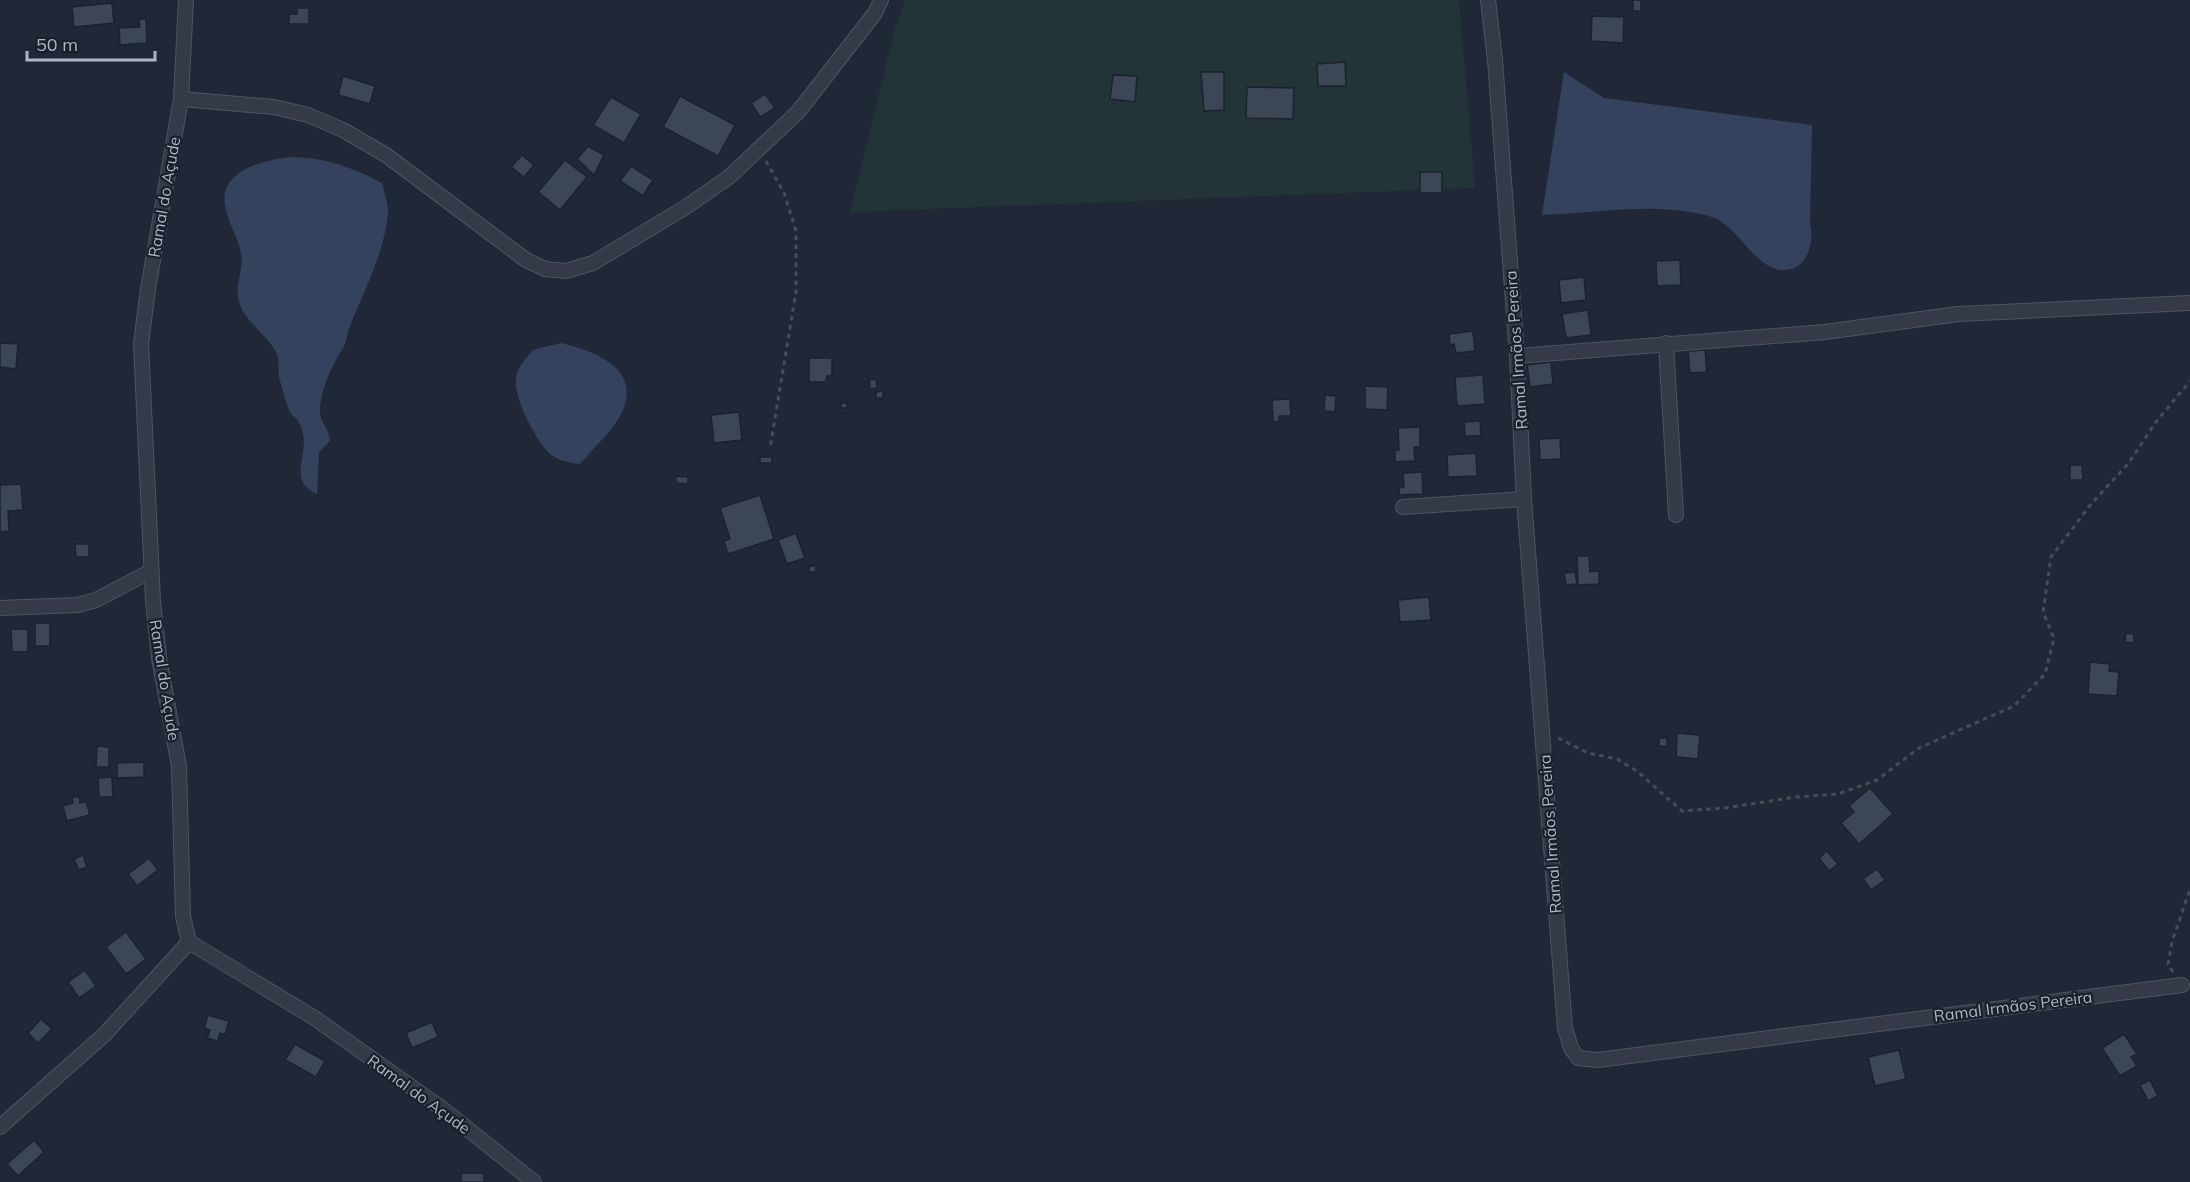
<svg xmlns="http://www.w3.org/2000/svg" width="2190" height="1182" viewBox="0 0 2190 1182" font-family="Mulish,sans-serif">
<rect width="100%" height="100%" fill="#202837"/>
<path fill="#223438" d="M905,0H1459L1475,188L850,212L895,29Z"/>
<g fill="#34425e">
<path d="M1564,72L1604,98L1812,125L1810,224C1815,243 1807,272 1781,270C1755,268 1736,224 1712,217C1657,201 1598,213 1542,215Z"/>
<path d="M290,157C327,158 349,166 382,183C384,193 389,205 388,214C384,253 364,291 350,326C347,333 347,342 343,348C332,365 320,390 320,412C320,423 330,430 330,441L319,452L317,494C283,479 315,451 299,422C296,418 292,416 290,412C286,403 283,390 280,381C277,373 280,362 277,354C269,337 252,327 243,311C230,288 245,273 241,253C238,237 227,221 225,205C219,170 265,160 290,157Z"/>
<path d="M561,343C625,358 652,390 598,444C591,451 587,458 579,464C568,462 558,461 549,453C535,439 510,393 517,373C520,365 527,357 533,350Z"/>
</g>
<g fill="#3c4657" stroke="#1b222e" stroke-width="1.5">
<rect x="1633" y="0" width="8" height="11"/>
<path d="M112,3L114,23L74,27L72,7Z"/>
<path d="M297,8H309V24H289V14H297Z"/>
<path d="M1592,16L1624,17L1623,43L1591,41Z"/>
<path d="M139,19H146L147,43L120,45L119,28L140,27Z"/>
<path d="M1345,62L1346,86H1318L1317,64Z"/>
<path d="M1201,72H1224V110L1204,111Z"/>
<path d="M1113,75L1137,76L1135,102L1110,99Z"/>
<path d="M343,76L375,86L370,104L338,95Z"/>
<path d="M1247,87L1294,88L1293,119L1246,118Z"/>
<path d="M765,94L775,108L760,117L751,103Z"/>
<path d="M680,96L735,125L718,156L663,127Z"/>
<path d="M611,97L641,114L624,143L593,125Z"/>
<path d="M588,146L604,155L594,175L577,159Z"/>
<path d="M522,155L534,165L524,177L511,167Z"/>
<path d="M565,160L587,177L560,210L538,192Z"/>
<path d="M631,166L653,180L643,196L620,181Z"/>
<rect x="1420" y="172" width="22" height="21"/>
<path d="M1680,260L1681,285L1657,286L1656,261Z"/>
<path d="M1584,277L1586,300L1561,303L1559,280Z"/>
<path d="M1588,310L1591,335L1566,338L1562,314Z"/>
<path d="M1473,331L1475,351L1456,353L1454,344L1450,345L1449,334Z"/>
<path d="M0,343L18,344L16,369L0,367Z"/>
<path d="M1705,350L1707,372L1690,373L1688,351Z"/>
<path d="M809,358H832V376H827L826,382H809Z"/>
<path d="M1551,362L1553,384L1530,387L1527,365Z"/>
<path d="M1483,375L1485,404L1457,406L1455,377Z"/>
<path d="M876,379L877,388L870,389L869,380Z"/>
<path d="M1365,386L1388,387L1387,410L1365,409Z"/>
<path d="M883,391V398H876V392Z"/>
<path d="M1325,395L1336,396L1335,412L1324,411Z"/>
<path d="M1290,399L1291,416H1279V421L1273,422L1272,400Z"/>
<rect x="841" y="403" width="6" height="5"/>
<path d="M739,412L742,440L714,443L711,415Z"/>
<path d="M1480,421L1481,436H1465L1464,422Z"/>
<path d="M1420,427V447H1414L1415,461L1395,462V450H1399L1398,428Z"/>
<path d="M1560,438L1561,459L1540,460L1539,439Z"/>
<path d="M1476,453L1477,476L1448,477L1447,455Z"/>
<rect x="760" y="457" width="12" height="6"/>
<path d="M2070,465H2082L2083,480H2070Z"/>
<path d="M1422,472L1423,494L1399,495V488L1404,487L1403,473Z"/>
<path d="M676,476L688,477V484L676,483Z"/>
<path d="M21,484L23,510L8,511L9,531L0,532V485Z"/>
<path d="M760,495L774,539L728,554L724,541L730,539L720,508Z"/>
<path d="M796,533L805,558L787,564L778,540Z"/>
<path d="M75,544H89V557H76Z"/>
<path d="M1577,556H1589L1590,572L1599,571V584L1578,585Z"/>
<rect x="809" y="566" width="7" height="6"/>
<path d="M1575,572L1577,584L1566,585L1564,573Z"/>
<path d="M1429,597L1431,620L1400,622L1398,600Z"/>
<rect x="35" y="623" width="15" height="23"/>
<path d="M11,629H28V652H12Z"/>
<path d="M2126,633L2134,634V643L2125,642Z"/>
<path d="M2090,662L2110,664L2109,671L2119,672L2117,696L2088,694Z"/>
<path d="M1677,733L1700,735L1698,759L1676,757Z"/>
<path d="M1659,738H1667V747L1659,746Z"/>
<path d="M97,746L109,747V767H96Z"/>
<path d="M144,762V777L117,778V763Z"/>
<path d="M112,777L113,797H99L98,778Z"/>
<path d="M1870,788L1893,814L1859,844L1841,823L1854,812L1849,806Z"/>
<path d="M79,796L80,803L86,802L90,815L67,821L63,806L73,803L72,798Z"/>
<path d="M1827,851L1838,864L1829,871L1819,858Z"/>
<path d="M83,855L87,867L79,870L74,859Z"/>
<path d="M149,858L158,870L137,886L128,874Z"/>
<path d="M1877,869L1885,880L1871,890L1863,879Z"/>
<path d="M126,932L146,959L126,974L106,947Z"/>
<path d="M85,970L96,986L79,998L68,982Z"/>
<path d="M208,1015L229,1021L225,1035L220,1033L218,1041L207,1038L210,1030L204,1028Z"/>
<path d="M41,1019L52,1029L38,1043L28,1033Z"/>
<path d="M432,1022L438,1037L412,1048L406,1033Z"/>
<path d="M2124,1034L2137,1054L2131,1057L2137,1066L2120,1076L2102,1048Z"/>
<path d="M295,1044L325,1061L316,1077L285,1060Z"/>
<path d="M1899,1050L1906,1079L1875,1086L1868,1057Z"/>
<path d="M2150,1080L2158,1096L2148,1101L2140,1085Z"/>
<path d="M34,1140L44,1152L18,1176L7,1164Z"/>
<rect x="461" y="1173" width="23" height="9"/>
</g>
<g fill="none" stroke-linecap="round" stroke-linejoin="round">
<g stroke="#4e5562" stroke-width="16">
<g id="street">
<path d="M186,0L181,99L148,289L141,344L153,601L159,658L179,766L183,916L189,942L313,1017L444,1110L534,1182"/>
<path d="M1488,0L1495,60L1517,356L1524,499L1565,1028L1571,1048L1578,1058L1598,1060L2182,985"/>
<path d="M181,99L274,107L308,115L343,130L386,155L526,260L545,269L566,271L593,263L686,207L729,177L798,112L875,13L881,0"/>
<path d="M1666,343L1676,515"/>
<path d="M1517,356L1825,332L1958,314L2190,303"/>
<path d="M1403,507L1524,499"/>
<path d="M0,608L78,605L96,600L151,571"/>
<path d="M0,1127L104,1035L189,942"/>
</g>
</g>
<g stroke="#405155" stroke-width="3" stroke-dasharray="4.5 4.5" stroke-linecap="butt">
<path d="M766,161L784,193L796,231V292L770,448"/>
<path d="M1558,738L1588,753L1617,759L1637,771L1682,811L1725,808L1796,797L1838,794L1877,780L1919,748L2014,706L2045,674L2054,638L2043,612L2051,557L2091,504L2128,464L2156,422L2190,381"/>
<path d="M2173,972L2168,964L2172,942L2190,889"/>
</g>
<use href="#street" stroke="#343a47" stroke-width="14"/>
</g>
<g text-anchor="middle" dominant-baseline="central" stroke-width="4.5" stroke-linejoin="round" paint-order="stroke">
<g font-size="16" fill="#aeb5c4" stroke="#19202c">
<text transform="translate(164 197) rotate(-80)">Ramal do Açude</text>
<text transform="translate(1516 350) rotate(-94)">Ramal Irmãos Pereira</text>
<text transform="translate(165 680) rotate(81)">Ramal do Açude</text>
<text transform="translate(1550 834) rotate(-94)">Ramal Irmãos Pereira</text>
<text transform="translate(2013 1006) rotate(-7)">Ramal Irmãos Pereira</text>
<text transform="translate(419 1094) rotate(36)">Ramal do Açude</text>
</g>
</g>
<path d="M27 51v9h128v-9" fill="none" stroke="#aeb5c4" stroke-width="3"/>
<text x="36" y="51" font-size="18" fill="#aeb5c4" stroke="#19202c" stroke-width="4.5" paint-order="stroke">50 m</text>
</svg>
